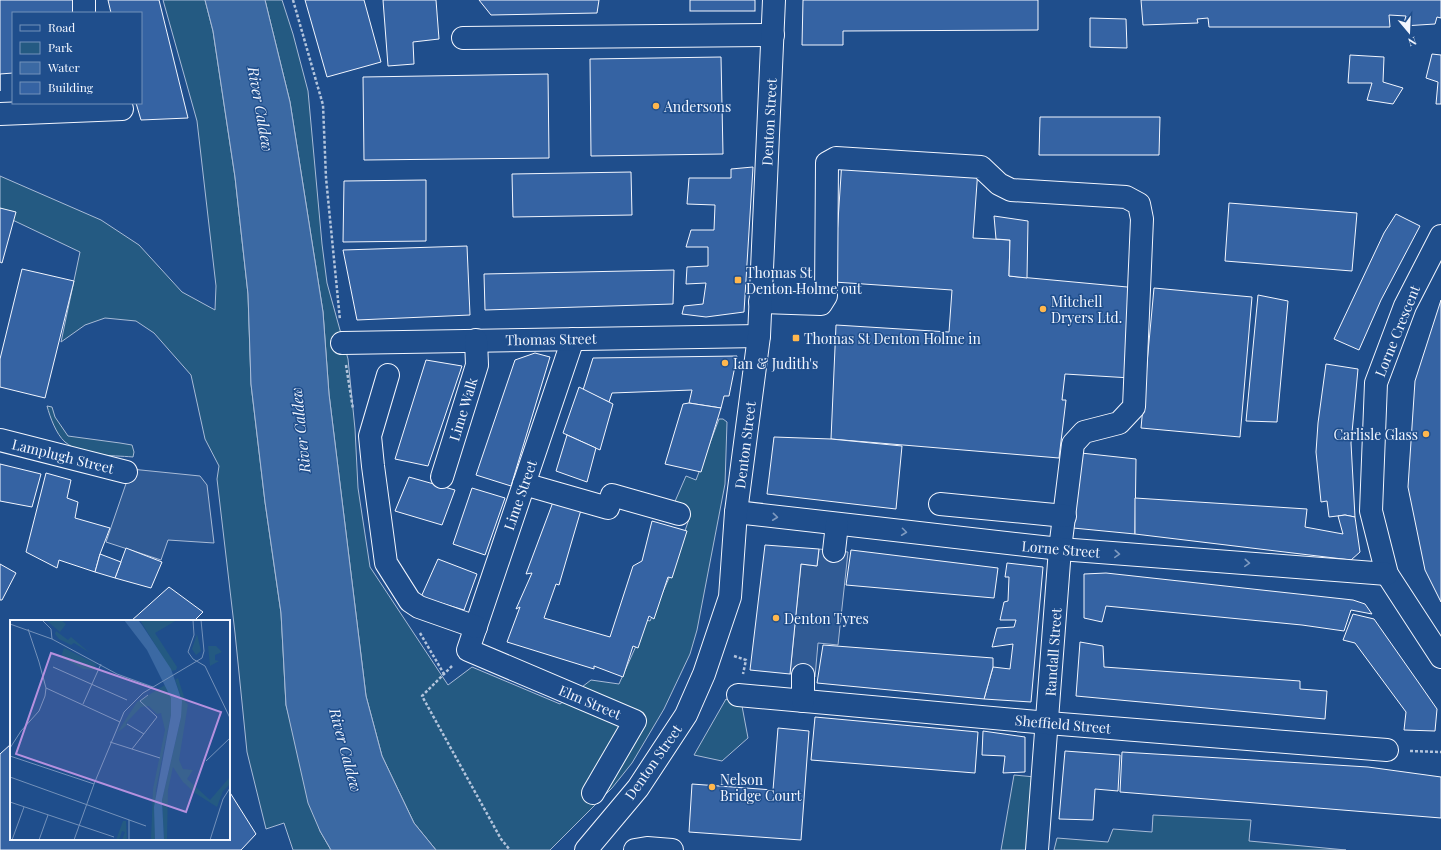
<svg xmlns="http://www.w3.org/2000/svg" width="1441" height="850" viewBox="0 0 1441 850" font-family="'Playfair Display',serif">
<rect width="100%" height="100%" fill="#1f4e8c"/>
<g fill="#245a82" stroke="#a8bbd7">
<path d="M163,0H205L213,31L235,177L248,294L251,384L265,502L281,613L286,705L320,831L331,850H293L284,823L266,829L247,752L235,633L217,479L219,466L205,439L191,375L154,333L136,321L105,318L85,325L61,342L80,252L0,214V176L101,220L139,245L182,292L215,310L216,286L197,121Z"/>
<path d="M265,0H282L293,34L308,91L322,244L327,283L348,359L355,429L358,488L370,567L448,685L472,667L560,704L591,680L619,684L636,646L643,619L650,621L669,578L690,516L673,506L686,476L696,480L719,419H723L727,422L725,484L697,630L690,654L664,709L632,763L612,788L550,850H436L414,823L382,756L366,696L329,394L323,312L290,102Z"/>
<path d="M47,406L52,407L55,417L68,436L120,443L132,445L134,452L133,457C111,455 83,457 65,442C56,434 50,417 47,406Z"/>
<path d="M726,699L742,706L748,738L722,761L694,755Z"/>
<path d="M1014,775L1035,777L1027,850H1001Z"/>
<path d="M1153,815L1251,820L1249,841L1346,850H1054L1057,838L1108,842L1113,829L1152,832Z"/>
</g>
<g fill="#305b95" stroke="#a8bbd7">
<path d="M131,469L200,476L207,485L214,543L168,540L161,560L106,542Z"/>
<path d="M819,549L848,552L838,645L818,643L815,677L790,674L801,564L817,566Z"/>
</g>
<path fill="#3b69a3" stroke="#a8bbd7" d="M205,0H265L290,102L323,312L329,394L366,696L382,756L414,823L436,850H331L320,831L308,803L286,705L281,613L265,502L251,384L248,294L235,177L213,31Z"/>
<g fill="#3563a3" stroke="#f2f6ff">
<path d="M0,0H81V13H13V73L0,74V91Z"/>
<path d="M108,0H159L188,118L141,120L136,103H141V13H111Z"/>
<path d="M305,0H364L381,62L327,77Z"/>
<path d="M383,0H436L439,39L413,42L414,64L388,66Z"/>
<path d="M479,0H599L597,13L491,15Z"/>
<rect x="690" y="0" width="65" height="11"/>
<path d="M803,0H1038V30L843,31V45H802Z"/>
<path d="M1141,0H1441V18L1437,17L1435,24L1403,26L1406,16L1389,15L1390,27H1209L1208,18L1197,19L1198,23L1143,25Z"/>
<path d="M1090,18L1126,19L1127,48L1090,47Z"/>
<path d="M1432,54L1441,55V104H1436L1438,82L1426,78Z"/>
<path d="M1350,55L1384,57L1383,82L1403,88L1393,104L1367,100L1372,83H1348Z"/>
<path d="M721,57L723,154L591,156L590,59Z"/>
<path d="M548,74L549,158L364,160L363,77Z"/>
<path d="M1040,117H1160L1159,155H1039Z"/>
<path d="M842,160L978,169L973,238L1010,240L1009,276L1138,288L1131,378L1065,374L1062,400H1066L1059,458L831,439L836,325L949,332L952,290L834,282Z"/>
<path d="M753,167L744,312L706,317L682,314L684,306L703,304L706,283L686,284L687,267L708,266V247H686L691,230H714L715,205L687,204L689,178H731V169Z"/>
<path d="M631,172L632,215L513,217L512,174Z"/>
<path d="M426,180V241L343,242L344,181Z"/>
<path d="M1229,203L1357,213L1352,271L1225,261Z"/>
<path d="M0,208L16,212L2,263L0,262Z"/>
<path d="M1396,214L1420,226L1381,300L1359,350L1334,339L1384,233Z"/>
<path d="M994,216L1028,221L1027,278L1009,276L1010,240L996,239Z"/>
<path d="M467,246L470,315L357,320L343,250Z"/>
<path d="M22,269L74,281L45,398L0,387V359Z"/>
<path d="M674,270L673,304L485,310L484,274Z"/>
<path d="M1154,288L1252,297L1240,437L1141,428Z"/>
<path d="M1258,295L1288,301L1277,422L1246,421Z"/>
<path d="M1441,300V602L1425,570L1408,487L1415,381Z"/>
<path d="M535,353L550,357L511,486L476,475L515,360Z"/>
<path d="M737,356L729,396H724L721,408L689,403L692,390L612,393L609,402L583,390L593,358Z"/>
<path d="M426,360L462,366L428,466L395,459Z"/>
<path d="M1326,364L1358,369L1351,443L1355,517L1345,515L1329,517L1327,501L1321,502L1316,452L1318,423Z"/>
<path d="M579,387L613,404L600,450L563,433Z"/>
<path d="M689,403L721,408L701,472L665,464L683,404Z"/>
<path d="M567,435L596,448L587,482L556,471Z"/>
<path d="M774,437L831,439L902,446L896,509L767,494Z"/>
<path d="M1081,453L1136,459L1135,534L1073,528Z"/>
<path d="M0,464L41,474L32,507L0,501Z"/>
<path d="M46,473L71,480L67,498L78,502L75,518L110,528L100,554L95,572L59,560L57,568L26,552Z"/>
<path d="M409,477L455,490L442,525L395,511Z"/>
<path d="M472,488L505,498L485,555L453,544Z"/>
<path d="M1135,498L1307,509L1305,527L1343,534L1338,516L1345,515L1355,517L1360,552L1351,560L1135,534Z"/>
<path d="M553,502L581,510L559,585L556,584L544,618L610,637L633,566L642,561L652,521L687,531L672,578L668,577L654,619L649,616L638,648L633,646L623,677L594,666V669L507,642L520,607L516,609L532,573L526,574Z"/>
<path d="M765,545L819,549L817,566L801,564L790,674L750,670Z"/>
<path d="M126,548L162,562L151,588L115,578Z"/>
<path d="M851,550L998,568L994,598L846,585Z"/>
<path d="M100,554L121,562L115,578L95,572Z"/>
<path d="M438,559L477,574L464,610L421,597Z"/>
<path d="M1007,563L1043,567L1031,702L984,699L993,667L1010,669L1013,644L992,647L997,628L1014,627L1016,620H1000L1004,602L1008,601L1009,577H1005Z"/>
<path d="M0,564L16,573L2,600H0Z"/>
<path d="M1106,573L1353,600L1365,604L1372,614L1351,610L1344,631L1302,625L1106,606L1102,622L1084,618V574Z"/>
<path d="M169,587L203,612L196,619L199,621H131Z"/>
<path d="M1353,614L1374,619L1421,686L1437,709L1435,731L1404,730L1406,712L1355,643L1343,640Z"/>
<path d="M1080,642L1103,646L1104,667L1300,681V689L1327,691L1325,719L1076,696Z"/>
<path d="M823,645L993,658V667L984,699L817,683Z"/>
<path d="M815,717L978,732L975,773L811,760Z"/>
<path d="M778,728L809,731L801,840L689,832L692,784L773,790Z"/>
<path d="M983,731L1025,737V772L1003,773L1005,756L982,755Z"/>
<path d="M11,744V839H229V791L256,834L241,850H0V754Z"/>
<path d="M1065,751L1120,755L1118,791L1095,789L1093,820L1059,819Z"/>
<path d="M1122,752L1368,767L1441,777V818L1120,792Z"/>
</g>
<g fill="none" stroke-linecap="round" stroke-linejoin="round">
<g stroke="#f2f6ff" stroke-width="24">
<g id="minor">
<path d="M84,0V13"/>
<path d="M463,38L773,35"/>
<path d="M0,114L122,109"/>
<path d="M1441,236L1405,306L1376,383L1371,511L1387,574L1441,657"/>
<path d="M760,302L821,304L826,296L827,163L836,158L981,167L999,184L1011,190L1126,197L1139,204L1142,219L1134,407L1119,423L1084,432L1073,444L1060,549L1037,850"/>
<path d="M573,339L468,650L635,721L593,793"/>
<path d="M342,343L759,336"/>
<path d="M388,375L370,436L373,466L386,563L410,601L419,607L476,627"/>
<path d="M0,440L126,472"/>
<path d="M442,477L477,365L476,340"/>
<path d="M524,484L608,508L612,495L679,514"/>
<path d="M940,504L1065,516"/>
<path d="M736,512L1060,549L1387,574"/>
<path d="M834,551L837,524"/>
<path d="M738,695L1048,723L1387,750"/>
<path d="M803,701V675"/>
<path d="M586,850L638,788L686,715L704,674L730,597L736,512L759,336L774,0"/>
<path d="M635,850L647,848L672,850"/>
</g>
</g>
<g stroke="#b3c4dc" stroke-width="2.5" stroke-dasharray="3 2" stroke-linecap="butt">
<path d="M293,0L323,105L326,178L340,320"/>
<path d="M346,365L353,409"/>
<path d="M420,633L444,674"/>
<path d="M734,656L746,660L743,674"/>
<path d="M452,666L422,696L501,839L510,850"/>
<path d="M1410,751L1441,752"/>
</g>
<use href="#minor" stroke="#1f4e8c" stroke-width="22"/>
</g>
<defs><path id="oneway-chevron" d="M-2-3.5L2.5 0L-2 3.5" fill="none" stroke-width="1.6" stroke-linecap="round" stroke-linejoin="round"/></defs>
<g stroke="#7e9ac0">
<use href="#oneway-chevron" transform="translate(775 517) rotate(6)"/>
<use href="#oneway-chevron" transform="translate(904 532) rotate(7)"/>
<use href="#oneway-chevron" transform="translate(1117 554) rotate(4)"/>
<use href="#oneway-chevron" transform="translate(1247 563) rotate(4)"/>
</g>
<g fill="#ffb74d" stroke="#1f4e8c" stroke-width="1.5">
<circle cx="656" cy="106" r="4"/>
<rect x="734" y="276" width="8" height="8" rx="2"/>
<circle cx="1043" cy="309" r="4"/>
<rect x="792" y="334" width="8" height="8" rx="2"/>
<circle cx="725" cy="363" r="4"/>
<circle cx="1426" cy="434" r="4"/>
<circle cx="776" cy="618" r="4"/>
<circle cx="712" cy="787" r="4"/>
</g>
<g text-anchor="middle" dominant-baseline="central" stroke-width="3" stroke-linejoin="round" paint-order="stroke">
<g font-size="14" fill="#f2f6ff" stroke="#1f4e8c" text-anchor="start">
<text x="664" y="106">Andersons</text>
<text x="746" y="272">Thomas St<tspan x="746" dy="16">Denton Holme out</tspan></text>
<text x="1051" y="301">Mitchell<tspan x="1051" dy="16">Dryers Ltd.</tspan></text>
<text x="804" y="338">Thomas St Denton Holme in</text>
<text x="733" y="363">Ian &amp; Judith's</text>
<text x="1418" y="434" text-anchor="end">Carlisle Glass</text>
<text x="784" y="618">Denton Tyres</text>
<text x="720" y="779">Nelson<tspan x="720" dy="16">Bridge Court</tspan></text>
</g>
<g font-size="14" fill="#f2f6ff" stroke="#1f4e8c">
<text transform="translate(769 122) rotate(-87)">Denton Street</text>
<text transform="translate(1397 331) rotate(-68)">Lorne Crescent</text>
<text transform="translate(551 339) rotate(-1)">Thomas Street</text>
<text transform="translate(463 409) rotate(-73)">Lime Walk</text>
<text transform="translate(745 445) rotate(-83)">Denton Street</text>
<text transform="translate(63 456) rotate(14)">Lamplugh Street</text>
<text transform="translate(520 495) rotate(-71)">Lime Street</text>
<text transform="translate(1061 549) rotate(5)">Lorne Street</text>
<text transform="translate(1053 652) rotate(-86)">Randall Street</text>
<text transform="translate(590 702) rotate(23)">Elm Street</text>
<text transform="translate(1063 724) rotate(5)">Sheffield Street</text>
<text transform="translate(653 762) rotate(-55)">Denton Street</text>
</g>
<g font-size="15" font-style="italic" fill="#f2f6ff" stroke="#1f4e8c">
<text transform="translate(261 109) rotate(80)">River Caldew</text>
<text transform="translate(300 430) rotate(-96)">River Caldew</text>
<text transform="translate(346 750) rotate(75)">River Caldew</text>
</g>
</g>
<g transform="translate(10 620)">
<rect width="220" height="220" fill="#1f4e8c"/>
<path d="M36,0H51L56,4L50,12ZM130,0H167L145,13L167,47L166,50L161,51ZM46,11L58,20L61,17L80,33L64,23L61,25L49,19L45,14ZM187,14L191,31L186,35L182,29ZM198,26H206L212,32L205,35V40L209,41L200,46ZM54,28L86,44L85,50L73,49L51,37ZM168,58L176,83L178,84L169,140L173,149L183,150L177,159L200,180L219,158L220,164L213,171L207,187L185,173L173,162L163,147L158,170L157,220H154L152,180L171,97V77L165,60ZM155,65L161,78V95L146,169L145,220H141L143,169L155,110L151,93L147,94L139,86L131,87L116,103L117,105L107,113L127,82ZM113,201H116L117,220H112L115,212L112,211L109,220H106Z" fill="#245a82"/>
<path d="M114,0H128L132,5L161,49L172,81L171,97L152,180L154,220H145L144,187L161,95V78L137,30Z" fill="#3b69a3"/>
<path fill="none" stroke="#7391ba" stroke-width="1" d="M32,0L41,9L42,19M183,0L184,15L178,32L183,39L195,46L220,98M0,4L42,19L107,54L143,67M43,47L117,80M36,68L110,102M73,84L91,44M117,104L134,114M100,122L150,138M0,128L11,111L29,91L35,76L36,68L29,42L18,9M122,129L147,97L130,81L138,75M0,136L84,164M196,141L220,118M0,157L136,206M0,182L104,217M119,200V220M2,220L14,187M29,220L38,195M64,220L84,164L114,92L133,73L192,38L194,31L191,0M200,220L213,179L220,168"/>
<path fill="#b691df" fill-opacity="0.15" stroke="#b691df" stroke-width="2" d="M41,33L211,92L176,192L6,134Z"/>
<rect width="220" height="220" fill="none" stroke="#f2f6ff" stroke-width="2"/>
</g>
<rect x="12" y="12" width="130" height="92" fill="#1f4e8c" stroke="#7391ba"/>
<rect x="20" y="25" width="20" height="6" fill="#1f4e8c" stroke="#7391ba"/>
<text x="48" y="32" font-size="12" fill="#f2f6ff">Road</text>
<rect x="20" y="42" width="20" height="12" fill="#245a82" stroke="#7391ba"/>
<text x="48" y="52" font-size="12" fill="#f2f6ff">Park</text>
<rect x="20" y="62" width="20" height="12" fill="#3b69a3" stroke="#7391ba"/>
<text x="48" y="72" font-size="12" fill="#f2f6ff">Water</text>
<rect x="20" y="82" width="20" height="12" fill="#3563a3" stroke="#7391ba"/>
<text x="48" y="92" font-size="12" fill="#f2f6ff">Building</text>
<g transform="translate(1409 32) rotate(161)" stroke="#1f4e8c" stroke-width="3" paint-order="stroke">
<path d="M0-3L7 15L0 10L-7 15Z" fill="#f2f6ff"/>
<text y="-6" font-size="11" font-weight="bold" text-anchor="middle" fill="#f2f6ff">N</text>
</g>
</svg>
